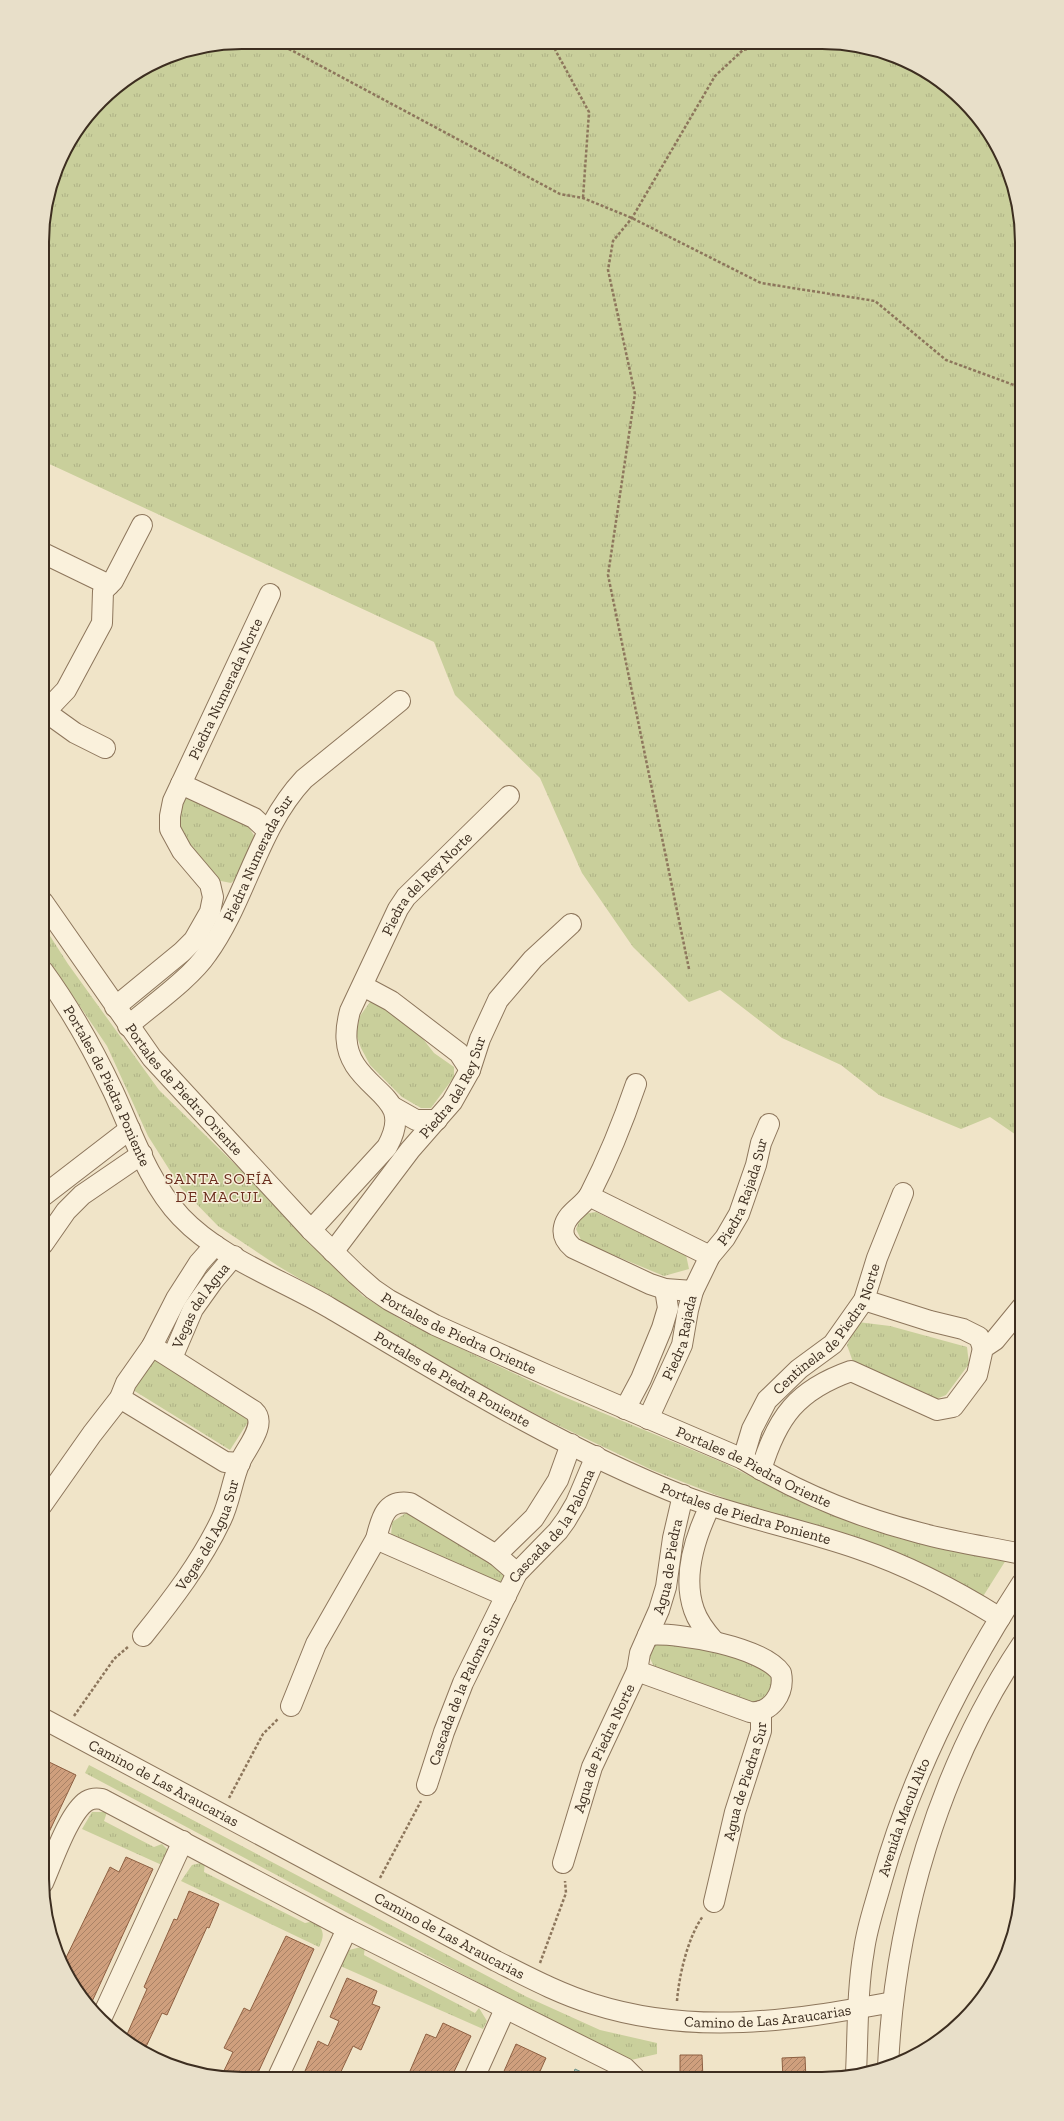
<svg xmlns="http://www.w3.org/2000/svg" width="1064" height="2121" viewBox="0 0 1064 2121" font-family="'Zilla Slab',serif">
<defs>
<pattern id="grass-tufts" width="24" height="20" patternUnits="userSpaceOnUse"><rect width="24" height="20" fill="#c9cf9b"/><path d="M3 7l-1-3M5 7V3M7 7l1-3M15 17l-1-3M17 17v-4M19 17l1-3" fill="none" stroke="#aeb285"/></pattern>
<pattern id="water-waves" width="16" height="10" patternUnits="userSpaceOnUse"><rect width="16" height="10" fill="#a9c4bc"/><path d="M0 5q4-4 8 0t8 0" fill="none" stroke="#8ba098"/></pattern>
<pattern id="building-hatch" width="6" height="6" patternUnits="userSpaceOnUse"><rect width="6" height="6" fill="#cf9f7d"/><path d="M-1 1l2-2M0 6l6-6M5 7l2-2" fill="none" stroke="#a98266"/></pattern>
</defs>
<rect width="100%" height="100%" fill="#f0e4c8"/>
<g fill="url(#grass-tufts)">
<path d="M242,42L861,46L911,63L954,92L988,131L1011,178L1022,242V1139L990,1117L961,1129L879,1095L841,1065L782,1038L720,990L689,1002L633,947L582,873L540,778L455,695L434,642L43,461L44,216L63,153L110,92L166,57Z"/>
<path d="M187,796L245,821L255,837L244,872L231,883L216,880L179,832L178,813Z"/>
<path d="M43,925L68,964L159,1090L244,1173L363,1296L405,1322L562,1396L724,1463L813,1508L901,1539L1006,1560L982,1598L652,1470L551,1422L469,1379L278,1266L218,1226L181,1188L148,1136L107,1046L43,952Z"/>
<path d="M370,1002H375L420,1035L434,1053L454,1067V1077L431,1108H421L402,1097L370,1065L361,1048L356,1034L360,1016Z"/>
<path d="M596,1212L686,1255L689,1269L664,1276L582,1242L576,1229L582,1214Z"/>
<path d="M858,1322L890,1326L967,1347L969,1364L946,1395L934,1400L853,1362L847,1345Z"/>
<path d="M152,1358L250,1419L230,1450L133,1390Z"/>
<path d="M406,1513L492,1563L506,1575L501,1586L391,1536L392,1522Z"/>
<path d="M669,1639L760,1664L774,1679L770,1695L754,1705L654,1667L649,1656L652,1644Z"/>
<path d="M89,1765L527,1997L600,2030L657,2043V2054L631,2060L558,2025L85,1773Z"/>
<path d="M92,1812H107L104,1821L154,1847L162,1844L169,1851L164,1866L82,1829Z"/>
<path d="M205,1862L204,1872L305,1923L315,1921C324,1930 325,1935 319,1947L181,1881L192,1865Z"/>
<path d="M365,1946L364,1955L475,2013L479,2008L487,2021L483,2029L338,1965L349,1950Z"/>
</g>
<path fill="url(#water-waves)" stroke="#6f938a" d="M575,2069L590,2076L589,2078H572Z"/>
<g fill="url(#building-hatch)" stroke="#8d5f41">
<path d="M47,1761L76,1775L42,1847V1771Z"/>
<path d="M126,1857L153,1869L90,2006L76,1990L63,1964L110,1867L119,1872Z"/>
<path d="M189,1891L219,1904L209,1928L207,1927L167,2015L162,2013L144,2051L125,2039L147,1989L144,1987L174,1919L177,1920Z"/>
<path d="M286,1936L314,1949L287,2010L256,2077H221L233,2052L224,2048L244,2008L250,2011Z"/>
<path d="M347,1978L377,1991L372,2004L380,2007L361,2050L353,2046L338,2078H302L318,2041L328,2046L339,2021L330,2017Z"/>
<path d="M443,2023L471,2036L451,2078H407L426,2034L436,2038Z"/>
<path d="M516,2044L546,2058L537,2078H501Z"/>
<path d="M680,2055H702L703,2079H680Z"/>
<path d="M805,2057L806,2079H783L782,2058Z"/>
</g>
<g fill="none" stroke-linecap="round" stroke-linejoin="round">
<g stroke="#8d765c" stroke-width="22">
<g id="minor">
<path d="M43,553L109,585"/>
<path d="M43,710L75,733L105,748"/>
<path d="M46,711L66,690L102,623L103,591L113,581L142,525"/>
<path d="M181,784L254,818L268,831"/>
<path id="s1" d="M43,902L152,1058L311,1230L356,1274L373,1289L389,1300L435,1325L547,1375L743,1459C797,1492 858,1517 920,1533C953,1542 988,1547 1022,1554"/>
<path id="s2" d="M43,971C70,1008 93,1049 113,1091C133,1134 148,1182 181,1217C221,1259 281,1279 330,1308C445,1376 561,1448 686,1497C742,1518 802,1529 859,1549C909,1566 955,1590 1000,1618"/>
<path d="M363,986L391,1001L459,1053L470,1070"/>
<path id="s3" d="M115,1007L182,952L194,940L210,912L213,897L210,884L182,851L170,829V816L173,801L181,784L270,594"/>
<path id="s4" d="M128,1026C151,1006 191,978 207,954C246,900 257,829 304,779L400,701"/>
<path d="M636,1084C623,1122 608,1159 590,1194C584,1206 567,1212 564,1227C562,1236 566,1242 573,1248L650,1284L665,1289L693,1291"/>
<path d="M393,1107L416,1120H437"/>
<path d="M43,1196L130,1129"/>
<path d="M589,1196L710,1256"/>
<path id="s5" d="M311,1230L387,1147C412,1102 375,1096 355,1065C344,1048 345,1030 350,1011L398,909L406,897L509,796"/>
<path d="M43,1244L66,1211L82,1195L142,1154"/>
<path id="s6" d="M333,1252L410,1150L452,1102L470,1070L480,1039L498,1000L533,959L571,924"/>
<path d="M864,1300L930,1321L963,1329L979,1337L983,1348"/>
<path id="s7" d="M172,1358L193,1309L213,1281L234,1256"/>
<path d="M120,1398L225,1462L240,1463"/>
<path d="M625,1409L641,1379L662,1328L668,1308L665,1289"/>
<path id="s8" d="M648,1419L682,1345L688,1310L693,1291L710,1256L725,1238L739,1214L756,1165L761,1143L769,1124"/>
<path id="s9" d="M743,1459L752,1429L767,1400L799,1369L833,1344L864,1300L877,1258L903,1193"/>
<path d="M761,1470C777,1417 797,1390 851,1371L937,1410L953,1407L977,1375L983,1348L995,1340L1022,1307"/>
<path d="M42,1505L92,1434L120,1398L126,1383L152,1346L176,1299L199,1263L215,1245"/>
<path d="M710,1506C695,1537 682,1576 694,1610C698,1622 706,1632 714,1641"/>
<path d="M376,1539L506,1596"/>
<path d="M496,1555L534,1518L558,1480L571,1444"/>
<path id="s10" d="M143,1636C172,1600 201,1562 221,1520C230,1502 232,1480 240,1462C246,1448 268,1424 254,1411L152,1346"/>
<path d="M637,1671L750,1712C771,1714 785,1693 781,1673C763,1647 679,1632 648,1635"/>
<path d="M291,1706L316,1644L376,1539C381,1519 385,1499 410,1503L496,1555L517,1573"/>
<path id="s11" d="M42,1718L496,1961C528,1977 560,1994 593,2004C694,2036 791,2021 893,2002"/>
<path id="s12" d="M427,1785L444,1732L463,1683L517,1573L558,1531L566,1520L576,1503L596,1456"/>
<path id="s13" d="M563,1863L592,1767L637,1671L640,1653L659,1610L666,1587L673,1538L683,1495"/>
<path d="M43,1883C52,1863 69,1812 87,1801C92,1798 97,1798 102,1799L347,1929L625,2068L635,2078"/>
<path id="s14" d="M714,1902L735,1812L761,1731V1711"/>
<path d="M101,2019L183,1841"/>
<path d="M888,2068C894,1920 939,1768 1022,1644"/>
<path id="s15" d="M856,2073C858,2032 857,1990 864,1950C867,1927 875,1905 881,1883C911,1775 961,1677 1022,1583"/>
<path d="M278,2077L347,1929"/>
<path d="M474,2078L505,2009"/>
</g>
</g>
<g stroke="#8d765c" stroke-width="2.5" stroke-dasharray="3 2" stroke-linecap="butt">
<path d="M270,42L291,50L560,194L583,198L632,218L761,283L875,301L946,360L1022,388"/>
<path d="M552,44L589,112L583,198"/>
<path d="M689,969L608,575L635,394L608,270L613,241L632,218L715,76L743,50L766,45"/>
<path d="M74,1716L114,1659L129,1646"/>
<path d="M229,1798L263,1734L278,1719"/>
<path d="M380,1878L421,1801"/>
<path d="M540,1963L566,1893L565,1881"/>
<path d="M677,2001C679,1975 688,1937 703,1916"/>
</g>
<use href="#minor" stroke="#faf1dc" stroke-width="20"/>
</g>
<g text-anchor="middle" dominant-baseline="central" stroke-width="3" stroke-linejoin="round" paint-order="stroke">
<g font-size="15" fill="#3d2e20" stroke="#f7eed8">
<text stroke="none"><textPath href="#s3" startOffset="385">Piedra Numerada Norte</textPath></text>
<text stroke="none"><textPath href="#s4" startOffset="216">Piedra Numerada Sur</textPath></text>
<text stroke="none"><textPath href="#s5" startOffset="417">Piedra del Rey Norte</textPath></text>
<text stroke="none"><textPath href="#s2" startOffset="132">Portales de Piedra Poniente</textPath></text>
<text stroke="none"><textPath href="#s6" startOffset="205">Piedra del Rey Sur</textPath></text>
<text stroke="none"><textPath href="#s1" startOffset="235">Portales de Piedra Oriente</textPath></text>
<text stroke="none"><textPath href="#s8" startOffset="249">Piedra Rajada Sur</textPath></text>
<text stroke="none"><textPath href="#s7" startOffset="60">Vegas del Agua</textPath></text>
<text stroke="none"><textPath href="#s9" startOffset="159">Centinela de Piedra Norte</textPath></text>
<text stroke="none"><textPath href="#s1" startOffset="607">Portales de Piedra Oriente</textPath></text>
<text stroke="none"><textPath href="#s8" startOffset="88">Piedra Rajada</textPath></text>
<text stroke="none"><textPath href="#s2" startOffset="600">Portales de Piedra Poniente</textPath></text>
<text stroke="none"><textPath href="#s1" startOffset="931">Portales de Piedra Oriente</textPath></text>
<text stroke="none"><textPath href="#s2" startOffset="924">Portales de Piedra Poniente</textPath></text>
<text stroke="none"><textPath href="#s12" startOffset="290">Cascada de la Paloma</textPath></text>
<text stroke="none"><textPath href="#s10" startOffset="121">Vegas del Agua Sur</textPath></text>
<text stroke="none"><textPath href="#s13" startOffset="316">Agua de Piedra</textPath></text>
<text stroke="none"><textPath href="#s12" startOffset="103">Cascada de la Paloma Sur</textPath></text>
<text stroke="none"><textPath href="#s13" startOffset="122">Agua de Piedra Norte</textPath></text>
<text stroke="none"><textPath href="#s14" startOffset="125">Agua de Piedra Sur</textPath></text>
<text stroke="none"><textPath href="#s11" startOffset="138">Camino de Las Araucarias</textPath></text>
<text stroke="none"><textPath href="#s15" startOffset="262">Avenida Macul Alto</textPath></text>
<text stroke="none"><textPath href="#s11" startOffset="462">Camino de Las Araucarias</textPath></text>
<text stroke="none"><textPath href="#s11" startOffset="798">Camino de Las Araucarias</textPath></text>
</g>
<g font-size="16" letter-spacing="1" fill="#6b2e1e" stroke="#f7eed8">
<text x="219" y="1178">SANTA SOFÍA<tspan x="219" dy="18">DE MACUL</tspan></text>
</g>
</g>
<path d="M0 0H1064V2121H0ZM242 49H822A193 193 0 0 1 1015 242V1879A193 193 0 0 1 822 2072H242A193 193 0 0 1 49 1879V242A193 193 0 0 1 242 49Z" fill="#e8dfc9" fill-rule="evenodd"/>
<path fill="none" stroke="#3d2e20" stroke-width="2" d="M242 49H822A193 193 0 0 1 1015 242V1879A193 193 0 0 1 822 2072H242A193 193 0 0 1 49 1879V242A193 193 0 0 1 242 49Z"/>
</svg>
